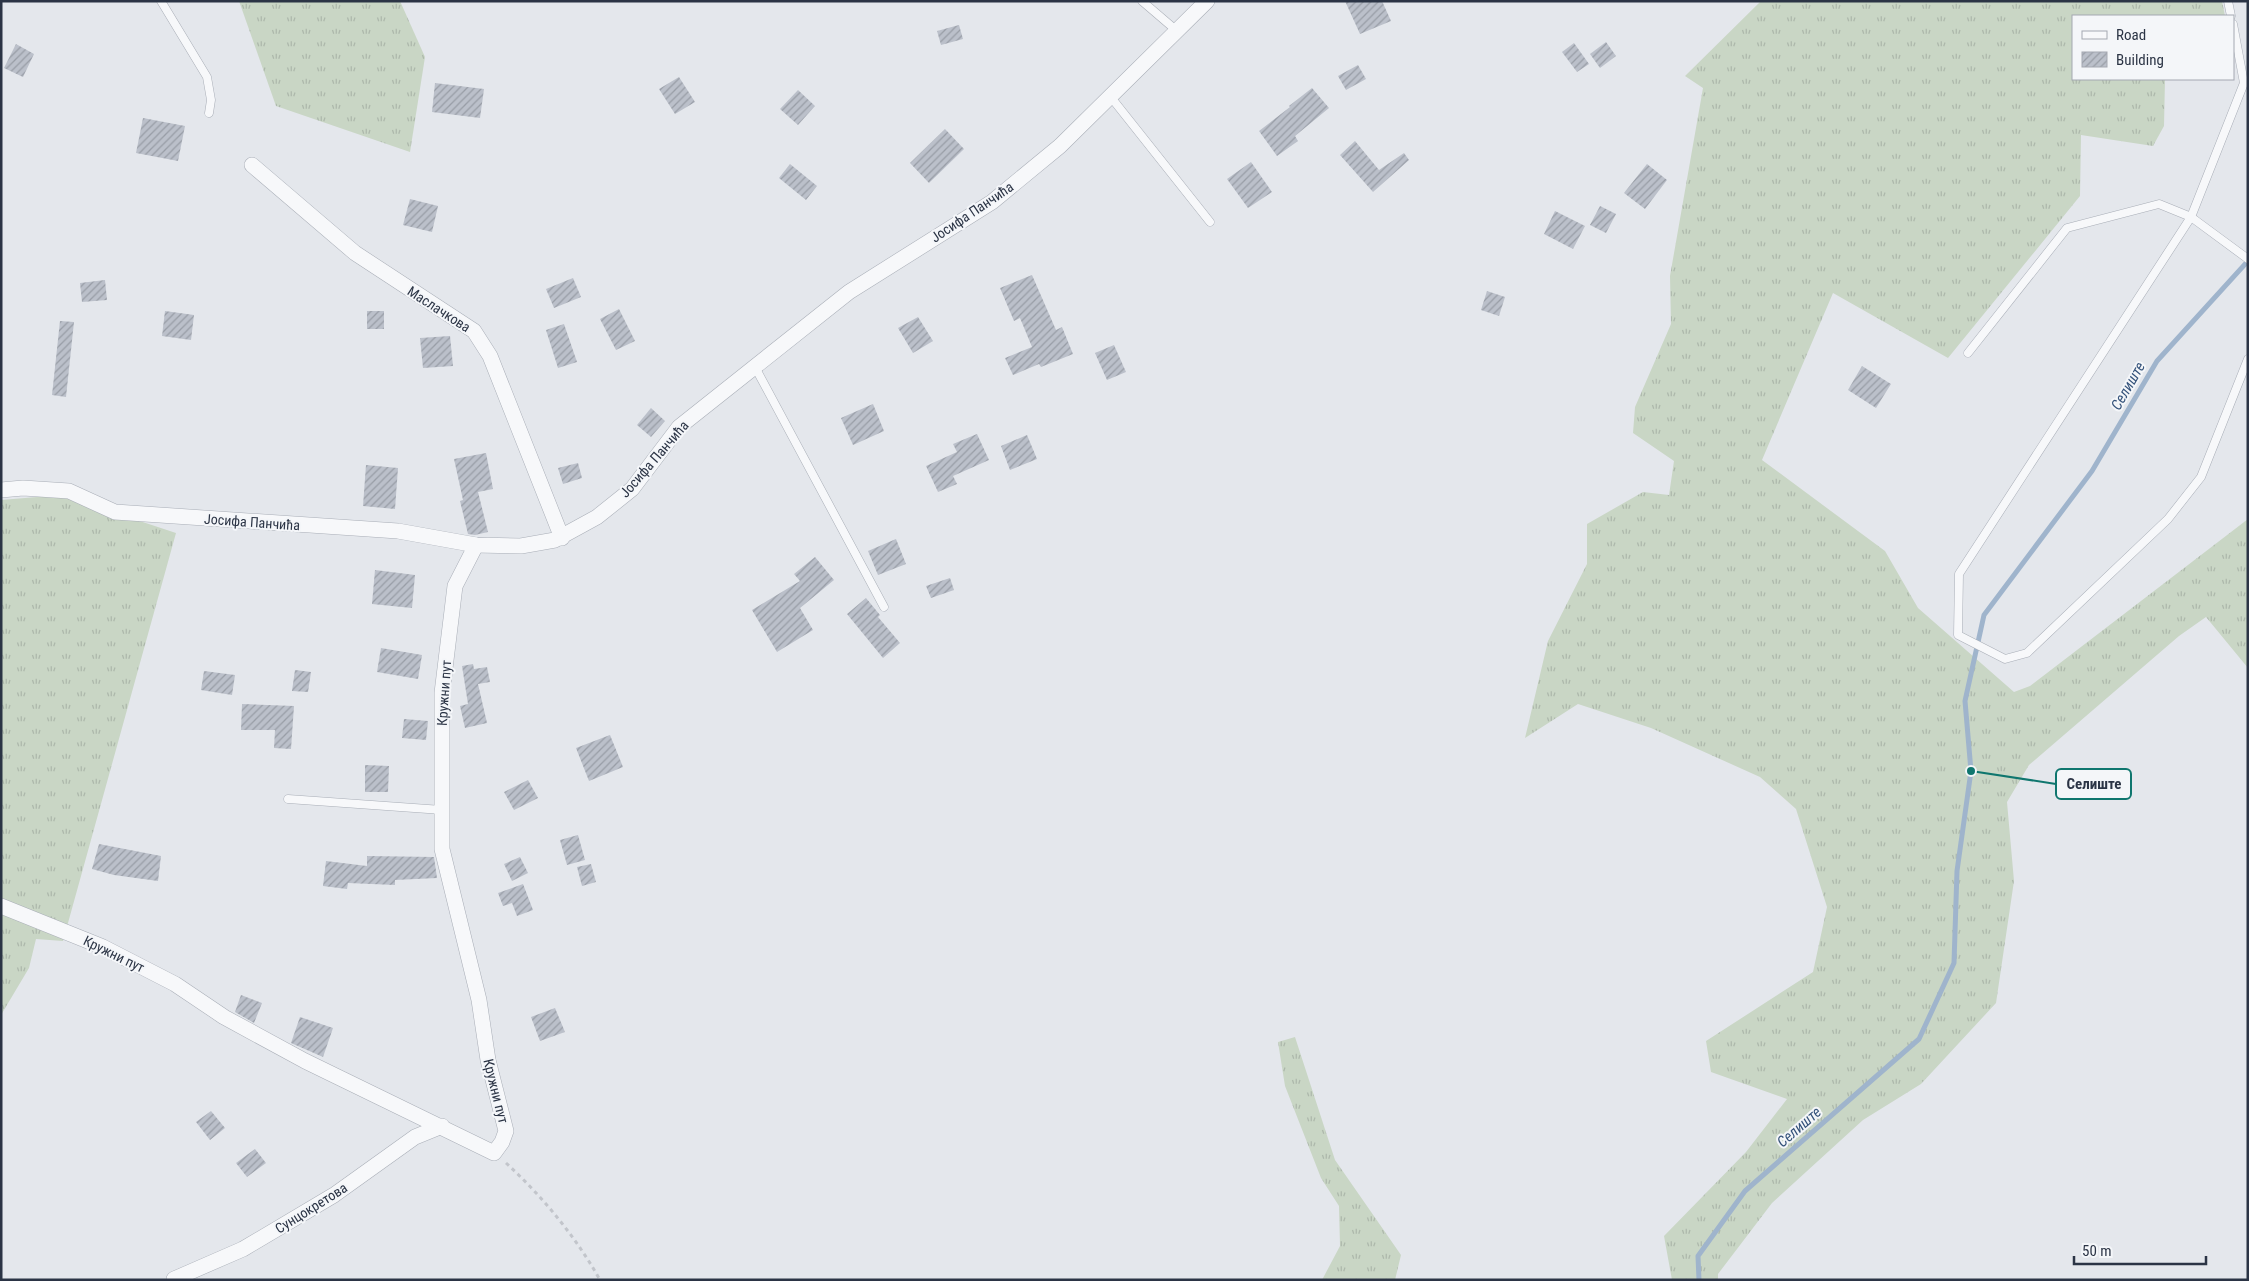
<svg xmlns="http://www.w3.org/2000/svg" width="2249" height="1281" viewBox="0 0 2249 1281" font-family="'Roboto Condensed',sans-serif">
<defs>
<pattern id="grass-tufts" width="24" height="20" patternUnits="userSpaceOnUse" patternTransform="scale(1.25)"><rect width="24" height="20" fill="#c9d6c5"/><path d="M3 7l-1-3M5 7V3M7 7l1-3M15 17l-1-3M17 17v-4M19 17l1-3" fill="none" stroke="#adb8ab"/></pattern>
<pattern id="building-hatch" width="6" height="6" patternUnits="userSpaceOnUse" patternTransform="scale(1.25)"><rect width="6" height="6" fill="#bbc0ca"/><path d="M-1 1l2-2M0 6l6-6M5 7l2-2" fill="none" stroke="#989da6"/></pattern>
</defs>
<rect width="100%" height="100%" fill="#e4e7ec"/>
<g fill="url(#grass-tufts)">
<path d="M239,1H400L425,57L410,152L276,106Z"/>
<path d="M1761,1H2222L2225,16H2073V79H2165L2164,126L2153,146L2081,135L2080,196L1948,358L1833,293L1762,460L1885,551L1918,608L2014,692L2030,686L2248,519V668L2206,617L2179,636L2029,765L2007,802L2014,881L1996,1003L1921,1084L1863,1120L1772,1203L1718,1274V1280H1672L1664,1236L1746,1152L1787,1099L1711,1072L1706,1041L1813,972L1827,907L1796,809L1760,777L1651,728L1578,704L1525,738L1548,641L1587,564V524L1643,492L1669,495L1674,461L1633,433L1635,407L1671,324L1670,276L1703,88L1685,76Z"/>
<path d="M61,495L176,533L63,941L36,939L29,968L1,1015V500Z"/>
<path d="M1295,1037L1335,1160L1401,1255L1395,1280H1322L1340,1246L1339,1206L1321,1178L1285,1086L1278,1042Z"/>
</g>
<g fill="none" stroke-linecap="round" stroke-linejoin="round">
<path stroke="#9fb4cc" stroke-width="5" d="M1699,1280L1698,1256L1745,1191L1919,1039L1954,963L1957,871L1971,771L1965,701L1984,615L2092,471L2157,361L2248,261"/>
</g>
<g fill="url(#building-hatch)">
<path d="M1345,1H1382L1391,21L1360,34Z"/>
<path d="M959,25L963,39L941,45L937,31Z"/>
<path d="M1606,42L1616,56L1600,68L1590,54Z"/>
<path d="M1574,43L1589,64L1577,72L1562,52Z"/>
<path d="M16,44L34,54L23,77L4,68Z"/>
<path d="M1358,65L1366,79L1346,90L1338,76Z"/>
<path d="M679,77L695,102L675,114L659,89Z"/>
<path d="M435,83L484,89L480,118L432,112Z"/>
<path d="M1312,88L1329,108L1295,136L1298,141L1277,156L1259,131L1290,107L1289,106Z"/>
<path d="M798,90L815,106L798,125L780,109Z"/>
<path d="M143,118L185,126L178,161L136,153Z"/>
<path d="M945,129L964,149L929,183L910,163Z"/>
<path d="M1355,141L1379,170L1404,153L1409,160L1373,192L1340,155Z"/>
<path d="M1251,162L1272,192L1248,208L1227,179Z"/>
<path d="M790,164L817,186L806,200L779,178Z"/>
<path d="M1647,164L1667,180L1645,209L1624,193Z"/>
<path d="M410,199L438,206L432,232L403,225Z"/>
<path d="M1600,206L1616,214L1606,233L1590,225Z"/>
<path d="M1555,211L1585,226L1573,249L1544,234Z"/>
<path d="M1032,275L1056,330L1062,327L1073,354L1041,367L1039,364L1013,375L1005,358L1032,347L1020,318L1014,321L1000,288Z"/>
<path d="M573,278L581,297L554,308L546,289Z"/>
<path d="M105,280L107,300L82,302L80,283Z"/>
<path d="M1487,291L1505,297L1499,316L1481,310Z"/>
<path d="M619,309L635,341L616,350L600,319Z"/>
<path d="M165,311L194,315L191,340L162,336Z"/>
<rect x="367" y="311" width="17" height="18"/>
<path d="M918,317L933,341L913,353L898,328Z"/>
<path d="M60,321L74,322L66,397L52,395Z"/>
<path d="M564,324L577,362L558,368L546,330Z"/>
<path d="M450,336L453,366L423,368L420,338Z"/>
<path d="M1114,345L1126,372L1107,380L1095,353Z"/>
<path d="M1862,366L1891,384L1876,408L1848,390Z"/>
<path d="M873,404L884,431L853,445L841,418Z"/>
<path d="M651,408L665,421L651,437L637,425Z"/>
<path d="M977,434L989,460L953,476L957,484L938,492L926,466L957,452L953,444Z"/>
<path d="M1027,435L1037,459L1010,470L1001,446Z"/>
<path d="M486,453L493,489L478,492L488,532L475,535L468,534L460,501L463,500L454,459Z"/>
<path d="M578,463L582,478L563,484L558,468Z"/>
<path d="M366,465L398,468L395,509L363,506Z"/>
<path d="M896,539L906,564L878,575L868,551Z"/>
<path d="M815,557L834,580L800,608L813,630L777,652L752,610L800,581L794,574Z"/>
<path d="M375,570L415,575L412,608L372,604Z"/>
<path d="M950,578L954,590L931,598L926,586Z"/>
<path d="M866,598L880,615L878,617L900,643L883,658L847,614Z"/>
<path d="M381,648L422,655L418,679L377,672Z"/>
<path d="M473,664L474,669L487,667L490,682L478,684L487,723L465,728L460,706L468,704L462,666Z"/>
<path d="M295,670L311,672L308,692L292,691Z"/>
<path d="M204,671L235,675L232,695L201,690Z"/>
<path d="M242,704L294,706L291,749L274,748L275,730H241Z"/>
<path d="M404,719L428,721L426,740L402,738Z"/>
<path d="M610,735L623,767L589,781L576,748Z"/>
<path d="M365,765L389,766L388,792H365Z"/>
<path d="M528,780L538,798L514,810L504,792Z"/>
<path d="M578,835L585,860L567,865L560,840Z"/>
<path d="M99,844L161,856L158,881L114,875L92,869Z"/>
<path d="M367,856L434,857L437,878L395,880V885L348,883L347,889L323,886L326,861L367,866Z"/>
<path d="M520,857L528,873L512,881L504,864Z"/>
<path d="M591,864L596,882L582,886L577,867Z"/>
<path d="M523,884L533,910L517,916L512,903L503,906L498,893Z"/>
<path d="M241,995L262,1003L254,1023L235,1012Z"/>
<path d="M555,1008L565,1032L540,1041L531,1017Z"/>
<path d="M300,1017L333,1028L323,1057L291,1043Z"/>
<path d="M211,1111L225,1128L210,1140L196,1122Z"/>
<path d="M255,1149L266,1163L247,1177L236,1163Z"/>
</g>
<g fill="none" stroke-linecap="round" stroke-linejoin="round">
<g stroke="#a9aeb7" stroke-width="9">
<g id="lane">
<path d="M161,1L207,77L211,100L209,113"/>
<path d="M1142,1L1177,31"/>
<path d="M2228,1L2231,16"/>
<path d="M2233,24L2244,83L2191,217L1959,574L1958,635L2005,659L2027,653L2168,519L2201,477L2248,359"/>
<path d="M1110,96L1210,222"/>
<path d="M1968,353L2067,228L2159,204L2191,217L2248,259"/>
<path d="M755,367L884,607"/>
<path d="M288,799L442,810"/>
</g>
</g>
<g stroke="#a9aeb7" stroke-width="16">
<g id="street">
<path d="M252,165L355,253L474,331L490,356L562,538"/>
<path d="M1,490L23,488L69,491L115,512L398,531L476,545L521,546L555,540L597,517L632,489L679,427L849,292L992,202L1060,146L1207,1"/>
<path d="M1,906L103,947L175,984L224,1017L305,1061L494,1153L502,1142L506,1131L488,1060L479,1000L442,849V693L455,586L476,545"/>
<path d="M174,1279L243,1249L334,1195L415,1137L442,1126"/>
</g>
</g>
<path stroke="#c2c5cb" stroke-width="3" stroke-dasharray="4 4" stroke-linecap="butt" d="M506,1163C542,1196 576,1237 600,1280"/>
<use href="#lane" stroke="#f7f8fa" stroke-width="8"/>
<use href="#street" stroke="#f7f8fa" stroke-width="15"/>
</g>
<g text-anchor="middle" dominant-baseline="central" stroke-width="4" stroke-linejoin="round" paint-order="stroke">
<g font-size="14" fill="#2b3445" stroke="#f4f6f9">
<text transform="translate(972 212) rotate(-34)">Јосифа Панчића</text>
<text transform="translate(439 309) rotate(33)">Маслачкова</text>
<text transform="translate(654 459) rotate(-49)">Јосифа Панчића</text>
<text transform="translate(252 522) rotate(4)">Јосифа Панчића</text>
<text transform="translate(444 693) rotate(-86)">Кружни пут</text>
<text transform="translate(114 954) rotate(26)">Кружни пут</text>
<text transform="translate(496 1091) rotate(76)">Кружни пут</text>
<text transform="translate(311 1208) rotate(-32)">Сунцокретова</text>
</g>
<g font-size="15" font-style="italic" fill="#34527a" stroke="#f4f6f9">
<text transform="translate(2128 386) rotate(-60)">Селиште</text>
<text transform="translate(1799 1127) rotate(-41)">Селиште</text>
</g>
</g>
<path fill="none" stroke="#0f766e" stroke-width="2" d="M1971 771L2056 784"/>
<circle fill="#0f766e" stroke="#f4f6f9" stroke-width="2" cx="1971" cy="771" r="5"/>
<rect fill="#f4f6f9" stroke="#0f766e" stroke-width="2" x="2056" y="769" width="75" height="30" rx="5"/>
<g font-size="15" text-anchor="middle" font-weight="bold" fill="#2b3445">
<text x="2094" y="789">Селиште</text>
</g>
<rect width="2249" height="1281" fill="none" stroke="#2b3445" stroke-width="5"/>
<rect x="2072" y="15" width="162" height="65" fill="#f4f6f9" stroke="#a4a8b1"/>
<rect x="2082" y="31" width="25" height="8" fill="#f7f8fa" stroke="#a4a8b1"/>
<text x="2116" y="40" font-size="15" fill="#2b3445">Road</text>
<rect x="2082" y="52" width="25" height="15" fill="url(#building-hatch)" stroke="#a4a8b1"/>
<text x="2116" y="65" font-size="15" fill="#2b3445">Building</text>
<path d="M2074 1256v8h132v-8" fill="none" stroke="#2b3445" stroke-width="2.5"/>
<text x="2082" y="1256" font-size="15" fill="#2b3445" stroke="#f4f6f9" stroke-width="4" paint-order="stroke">50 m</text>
</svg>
